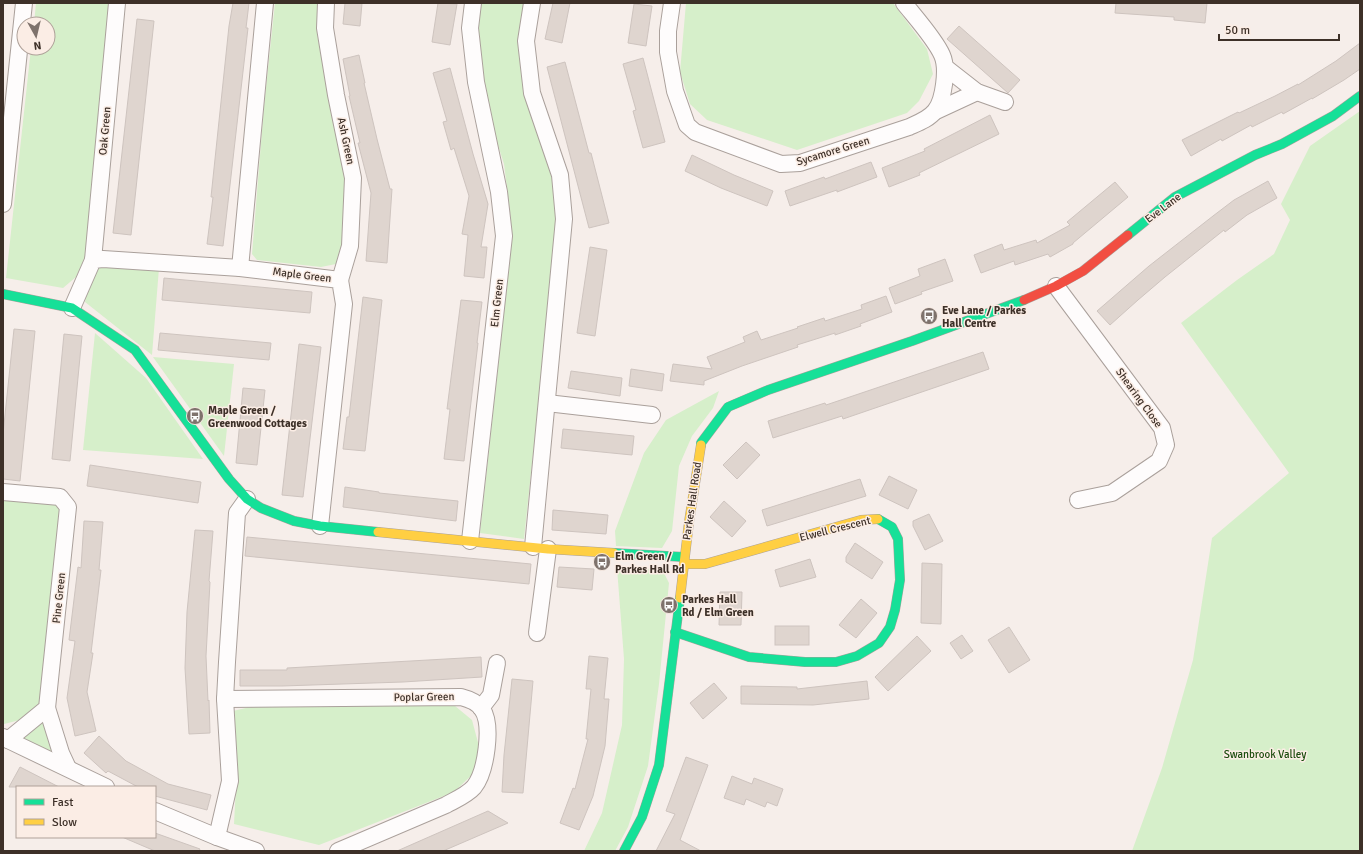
<svg xmlns="http://www.w3.org/2000/svg" width="1363" height="854" viewBox="0 0 1363 854" font-family="Signika,sans-serif">
<rect width="100%" height="100%" fill="#f6eeea"/>
<g fill="#d6efca">
<path d="M36,3H113L89,248L76,277L63,288L6,278L31,48H48V24H34Z"/>
<path d="M275,3H319L317,34L345,178V239L336,264L321,267L257,260L252,254L264,106Z"/>
<path d="M478,3H524L552,165L558,217L524,539L480,533L507,284L511,220L504,164L489,117L477,56Z"/>
<path d="M686,3H893L927,49L933,74L919,101L907,113L797,150L707,120L690,104L680,72Z"/>
<path d="M1360,111V851H1132L1162,768L1193,660L1212,538L1289,473L1181,323L1237,280L1274,254L1290,220L1281,204L1310,146Z"/>
<path d="M100,262L159,268L152,355L85,302L88,283Z"/>
<path d="M95,333L146,378L203,459L83,450Z"/>
<path d="M153,357L234,364L224,456Z"/>
<path d="M719,391L713,408L692,436L679,466L672,531L662,548L616,546L615,531L644,453L666,420Z"/>
<path d="M3,496L54,500L62,506L43,699L24,719L4,724H3Z"/>
<path d="M617,568L654,569L664,573L669,583L659,684L648,766L628,827L615,851H584L602,813L622,725L624,659Z"/>
<path d="M449,701L472,720L480,750L476,771L454,792L319,845L234,824L236,785L233,711L250,707Z"/>
<path d="M44,720L56,759L18,737Z"/>
</g>
<g fill="#dfd5cf" stroke="#cec4bf">
<path d="M233,3H249L246,28H248L223,246L207,244L213,197H211L229,26Z"/>
<path d="M345,3H362L360,26L343,24Z"/>
<path d="M438,3L457,4L450,45L432,42Z"/>
<path d="M553,3H570L562,43L545,39Z"/>
<path d="M1116,3H1207L1205,23L1174,20V17L1115,13Z"/>
<path d="M634,4L652,6L646,46L628,43Z"/>
<path d="M137,19L154,21L131,235L113,233Z"/>
<path d="M959,26L1020,80L1008,93L947,39Z"/>
<path d="M1360,43V69L1344,80L1312,99V98L1283,114L1282,112L1252,127L1251,125L1222,141L1221,139L1191,156L1182,140L1238,112L1239,113L1275,96L1298,84V85L1336,61Z"/>
<path d="M359,55L365,83H364L377,139L390,189H392L387,263L366,261L371,193L358,143H360L349,96H350L343,59Z"/>
<path d="M643,58L665,142L643,148L633,111L636,110L623,64Z"/>
<path d="M565,62L589,153H591L609,223L589,228L547,67Z"/>
<path d="M450,68L473,154L488,204L481,247H487L484,278L464,276L468,235L462,234L469,196L454,148L451,150L443,122L447,121L433,73Z"/>
<path d="M990,115L999,134L919,173L920,175L889,187L882,168L925,151L924,149Z"/>
<path d="M692,155L734,175L773,191L767,206L721,188L685,171Z"/>
<path d="M871,162L877,177L837,192V190L790,206L785,191L824,177L825,179Z"/>
<path d="M1268,181L1277,198L1247,215L1225,232L1224,230L1165,277L1138,300L1110,325L1097,311L1149,266L1213,216L1234,200Z"/>
<path d="M1115,182L1128,197L1073,243V244L1050,257L1048,254L1015,265L1014,261L981,273L974,255L1002,244L1004,250L1036,240L1037,243L1070,225L1067,222Z"/>
<path d="M590,247L607,250L595,336L577,333Z"/>
<path d="M945,259L953,281L921,292L922,294L895,304L889,288L920,276L918,269Z"/>
<path d="M164,278L312,292L310,313L162,300Z"/>
<path d="M886,296L892,312L860,324L861,326L835,335V333L797,345L798,347L742,366L704,381V385L670,381L673,364L712,369L707,357L745,342L743,337L757,331L761,340L798,328L797,327L824,318L825,321L862,309L861,305Z"/>
<path d="M363,297L382,300L365,451L343,449L347,417H349Z"/>
<path d="M461,300L482,302L477,343H478L464,461L444,459L450,409H447Z"/>
<path d="M14,329L35,331L20,481L3,479V434Z"/>
<path d="M160,333L271,343L269,360L158,350Z"/>
<path d="M64,334L82,336L70,461L52,459Z"/>
<path d="M299,344L321,347L303,497L282,495Z"/>
<path d="M983,352L989,369L843,419L842,416L773,438L768,421L825,403L826,405Z"/>
<path d="M631,369L664,374L662,391L629,386Z"/>
<path d="M571,371L622,378L620,396L568,388Z"/>
<path d="M243,388L265,390L257,465L236,463Z"/>
<path d="M563,429L634,436L632,455L561,448Z"/>
<path d="M746,442L760,455L737,479L723,465Z"/>
<path d="M90,465L201,482L198,503L87,486Z"/>
<path d="M889,476L917,490L908,509L879,495Z"/>
<path d="M860,479L866,496L767,526L762,510Z"/>
<path d="M345,487L379,492V493L458,501L456,521L343,507Z"/>
<path d="M724,501L746,521L732,537L710,517Z"/>
<path d="M553,510L608,515L606,534L552,530Z"/>
<path d="M929,514L943,541L925,550L913,526V521Z"/>
<path d="M84,521L103,522L99,570H101L91,653H93L87,692L96,731L75,736L67,698L75,641L69,640L78,567L81,568Z"/>
<path d="M195,530L213,531L209,581L210,582L206,656L208,701L209,700L210,733L189,734L185,668L187,612Z"/>
<path d="M247,537L531,564L529,584L245,556Z"/>
<path d="M855,543L883,562L872,579L846,562V557Z"/>
<path d="M810,559L816,577L780,587L775,570Z"/>
<path d="M922,563L942,564L941,624L921,623Z"/>
<path d="M559,567L594,569L592,590L557,587Z"/>
<path d="M720,592H742L741,625H719Z"/>
<path d="M861,599L877,613L856,638L839,625Z"/>
<rect x="775" y="626" width="34" height="19"/>
<path d="M1009,627L1030,660L1009,673L988,640Z"/>
<path d="M962,635L973,651L961,659L950,643Z"/>
<path d="M917,636L931,651L888,691L875,677Z"/>
<path d="M589,656L608,658L604,699H609L605,746L593,796L579,830L560,823L573,788L575,789L588,739H586L591,689H586Z"/>
<path d="M481,657L482,677L403,682L282,686H240V670H287V668Z"/>
<path d="M512,679L533,681L523,793L502,792L504,755Z"/>
<path d="M867,681L869,699L813,705L741,704V686L797,687V689Z"/>
<path d="M714,683L727,698L703,719L690,703Z"/>
<path d="M99,736L126,761L168,784L211,795L207,810L155,796V787H138L108,771L106,773L84,753Z"/>
<path d="M686,757L708,765L680,840L701,851H656L675,814L666,811Z"/>
<path d="M20,767L59,787H9Z"/>
<path d="M732,776L752,784L754,778L783,789L777,806L767,802L765,807L746,799L744,805L724,798Z"/>
<path d="M488,811L508,823L443,851H397Z"/>
<path d="M155,833L200,849L199,851H155L122,837H155Z"/>
</g>
<g fill="none" stroke-linecap="round" stroke-linejoin="round">
<g stroke="#aaa09b" stroke-width="18">
<g id="street">
<path d="M326,3L325,28L336,95L353,178L350,246L340,280"/>
<path d="M532,3L526,41L532,93L560,175L564,219L533,547"/>
<path d="M672,3L668,31V52L675,91L687,125L695,132L781,164L800,163L909,127C918,123 929,119 935,111C944,100 948,68 942,55C935,39 915,17 904,3"/>
<path d="M945,67L977,92L1005,102"/>
<path d="M936,111L977,92"/>
<path d="M3,204L24,3"/>
<path d="M93,260L117,3"/>
<path d="M240,268L265,3"/>
<path d="M1056,286L1162,428L1166,445L1159,461L1112,493L1078,500"/>
<path d="M72,308L93,260L103,259L240,268L340,280L344,304L320,526"/>
<path d="M547,403L652,415"/>
<path d="M3,492L60,497L68,507L47,708L8,740L3,737"/>
<path d="M247,499L237,513L227,662L225,699L230,781L217,837L256,851"/>
<path d="M470,541L504,236L499,192L476,82L470,28L473,3"/>
<path d="M537,633L548,549"/>
<path d="M225,699L461,697C469,699 477,702 482,709C493,725 486,772 474,787C467,795 455,800 446,805L338,851"/>
<path d="M47,708L61,753L68,768"/>
<path d="M481,708L491,695L497,663"/>
<path d="M8,740L106,787"/>
<path d="M155,811L217,837"/>
</g>
</g>
<g stroke="#aaa09b" stroke-width="10">
<g id="fast">
<path d="M1128,235L1175,197L1255,155L1282,144L1333,116L1360,96"/>
<path d="M3,294L72,308L135,350L229,479L247,499L261,508L294,521L320,526L378,532"/>
<path d="M701,445V443L728,407L768,390L912,341L1024,300"/>
<path d="M614,553L684,557"/>
<path d="M675,632L749,657L805,662H836L857,656L879,643L890,627L895,610L900,580L898,539L892,527L878,519"/>
<path d="M624,851L642,817L659,765L680,598"/>
</g>
</g>
<g stroke="#aaa09b" stroke-width="10">
<g id="slow">
<path d="M378,532L548,549L614,553"/>
<path d="M684,564H705L861,520L878,519"/>
<path d="M680,598L689,522L701,445"/>
</g>
</g>
<g stroke="#aaa09b" stroke-width="10">
<path id="jam" d="M1024,300L1056,286L1083,271L1128,235"/>
</g>
<use href="#street" stroke="#fefcfc" stroke-width="16"/>
<use href="#fast" stroke="#16e098" stroke-width="9"/>
<use href="#slow" stroke="#ffcf43" stroke-width="9"/>
<use href="#jam" stroke="#f24e42" stroke-width="9"/>
</g>
<defs>
<g id="bus-disc" transform="scale(0.9)"><circle r="9.5" fill="#7e726c" stroke="#fbede5"/><path d="M-5-6H5V4H4V6H2V4H-2V6H-4V4H-5ZM-3.5-4V0h7V-4ZM-3.5 1.2v1.5H-2V1.2ZM2 1.2v1.5H3.5V1.2Z" fill="#fff"/></g>
</defs>
<g fill-rule="evenodd">
<use href="#bus-disc" x="929" y="316"/>
<use href="#bus-disc" x="195" y="416"/>
<use href="#bus-disc" x="602" y="562"/>
<use href="#bus-disc" x="669" y="605"/>
</g>
<g text-anchor="middle" dominant-baseline="central" stroke-width="3" stroke-linejoin="round" paint-order="stroke">
<g font-size="11" fill="#3d3028" stroke="#fbede5">
<text transform="translate(105 131) rotate(-85)">Oak Green</text>
<text transform="translate(346 141) rotate(78)">Ash Green</text>
<text transform="translate(833 151) rotate(-17)">Sycamore Green</text>
<text transform="translate(1163 208) rotate(-37)">Eve Lane</text>
<text transform="translate(302 275) rotate(7)">Maple Green</text>
<text transform="translate(497 303) rotate(-84)">Elm Green</text>
<text transform="translate(1139 398) rotate(54)">Shearing Close</text>
<text transform="translate(692 501) rotate(-82)">Parkes Hall Road</text>
<text transform="translate(835 529) rotate(-14)">Elwell Crescent</text>
<text transform="translate(59 598) rotate(-84)">Pine Green</text>
<text transform="translate(424 697) rotate(-1)">Poplar Green</text>
</g>
<g font-size="11" font-weight="bold" fill="#3d3028" stroke="#fbede5" text-anchor="start">
<text x="942" y="310">Eve Lane / Parkes<tspan x="942" dy="13">Hall Centre</tspan></text>
<text x="208" y="410">Maple Green /<tspan x="208" dy="13">Greenwood Cottages</tspan></text>
<text x="615" y="556">Elm Green /<tspan x="615" dy="13">Parkes Hall Rd</tspan></text>
<text x="682" y="599">Parkes Hall<tspan x="682" dy="13">Rd / Elm Green</tspan></text>
</g>
<g font-size="11" fill="#1a4c0d" stroke="#fbede5">
<text x="1265" y="754">Swanbrook Valley</text>
</g>
</g>
<rect width="1363" height="854" fill="none" stroke="#3d3028" stroke-width="8"/>
<rect x="16" y="786" width="140" height="52" fill="#fbede5" stroke="#afa199"/>
<rect x="24" y="799" width="20" height="6" fill="#16e098" stroke="#afa199"/>
<text x="52" y="806" font-size="12" fill="#3d3028">Fast</text>
<rect x="24" y="819" width="20" height="6" fill="#ffcf43" stroke="#afa199"/>
<text x="52" y="826" font-size="12" fill="#3d3028">Slow</text>
<g transform="translate(36 36) rotate(172)"><circle r="19" fill="#fbede5" stroke="#afa199"/>
<path d="M0-3L7 15L0 10L-7 15Z" fill="#7e726c"/>
<text y="-6" font-size="11" font-weight="bold" text-anchor="middle" fill="#3d3028">N</text>
</g>
<path d="M1219 34v6h120v-6" fill="none" stroke="#3d3028" stroke-width="2"/>
<text x="1225" y="34" font-size="12" fill="#3d3028" stroke="#fbede5" stroke-width="3" paint-order="stroke">50 m</text>
</svg>
